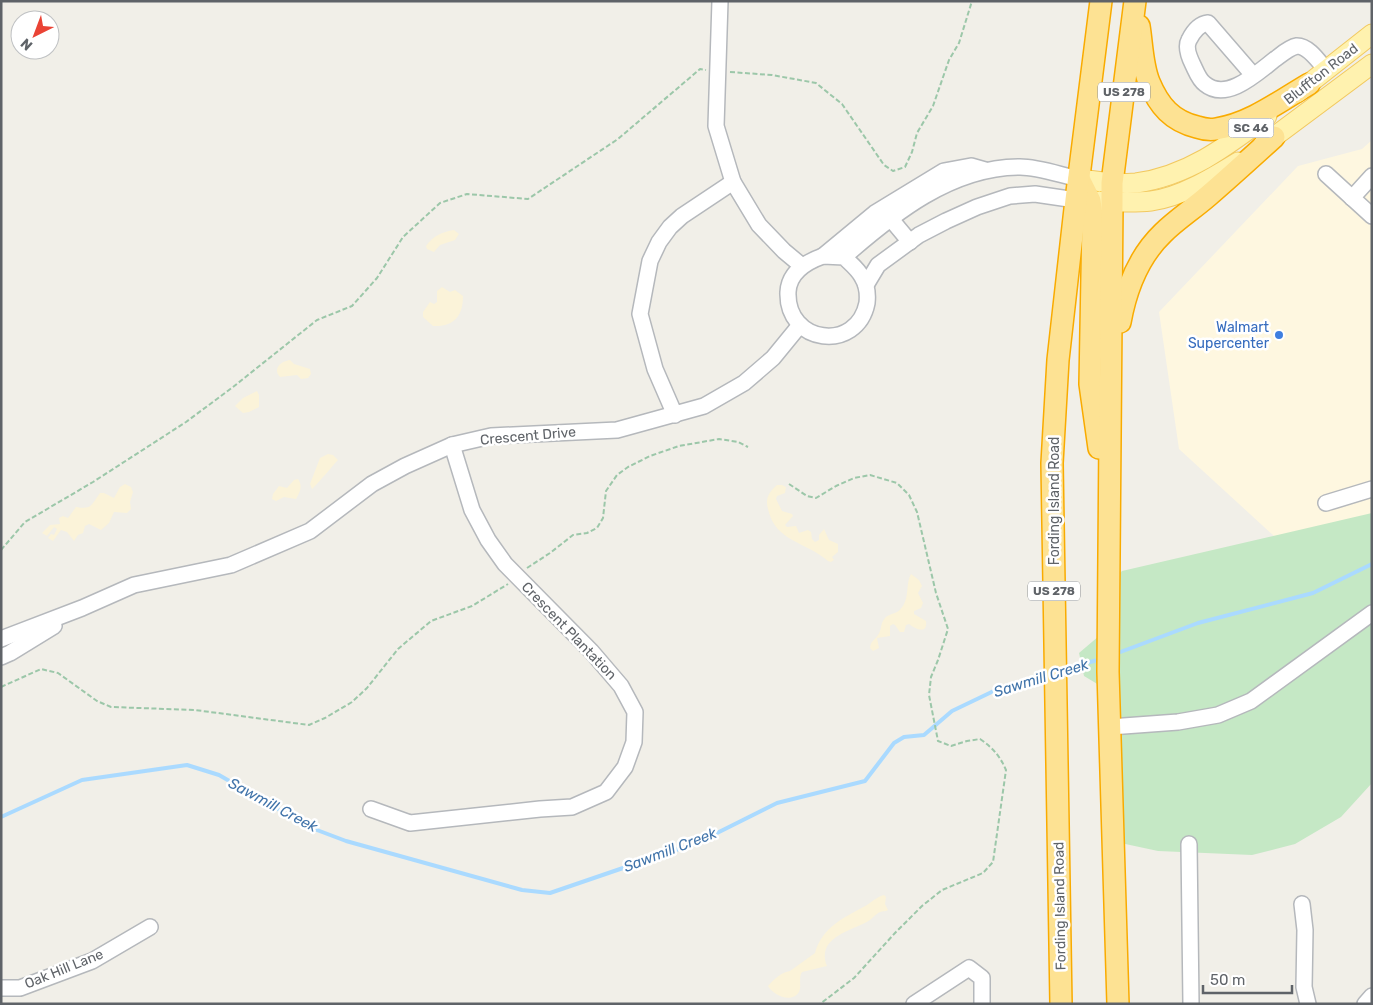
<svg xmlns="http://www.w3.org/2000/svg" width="1373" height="1005" viewBox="0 0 1373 1005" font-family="Rubik,sans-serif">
<rect width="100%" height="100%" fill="#f1efe8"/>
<path fill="#fef7e0" d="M1372,140V514L1286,547L1179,449L1159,312L1298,166L1362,149Z"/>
<path fill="#c5e8c5" d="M1372,513V783L1341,817L1295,844L1252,855L1158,851L1116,842L1099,685L1084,676L1079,653L1099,636L1104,589L1122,571Z"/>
<g fill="#fbf3d9">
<path d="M454,230L459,234L455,240L440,245L434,252L427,249L426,246C433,236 442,232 454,230Z"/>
<path d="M442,287L450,292L455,290L463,296C463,316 454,327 433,326L423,317V312L430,302L434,304L437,302V291Z"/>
<path d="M290,360L294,364L310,369L311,374L308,378L301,379L297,375L280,377C272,368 282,361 290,360Z"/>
<path d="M257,391L259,395V407L249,412L243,413L235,406L243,398Z"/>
<path d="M328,454L333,455L338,460C335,463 315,487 312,489L310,484L320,458Z"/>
<path d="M298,479C303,486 300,492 296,499L284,497L276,501L272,499L273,494L279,486L287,488L294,480Z"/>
<path d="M125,484L131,487L133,492L130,502L131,509L127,513L114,512L109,523L101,530L89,524L85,526L83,533L78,535L74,541L67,532L61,530L53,541L48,538L51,534L54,535L57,529L54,527L47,536L42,533L50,525L60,524L59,518L63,516L68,518L76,507C92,510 91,505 100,493H104L114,498L120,487Z"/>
<path d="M777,485H782L786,487L785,493L777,496L776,499L782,511L792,514L793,516L785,525L787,527L796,526L799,533L808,530L811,532L812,539L815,542L819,540V535L824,529L829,540L838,544V552L832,557L834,560L831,562L828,561C807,542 775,542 768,509C765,498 769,492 777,485Z"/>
<path d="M911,574L919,580L922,586L918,593L923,603L921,608L914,611V614L926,621C928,635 915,629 909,624L906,625L904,632H900L895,625L893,624L890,626V636L877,638L879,648L873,651L870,648C871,640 875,640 878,635C882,630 880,622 886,617C893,612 898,615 904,604C909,594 906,582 911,574Z"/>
<path d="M884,895L886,897L885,904L888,910L886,911C878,911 876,915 870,920C853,931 816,936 827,966L802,972C798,978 802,986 799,992C791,1004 773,995 768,986C774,979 782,972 790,971L815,953C822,927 845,917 867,905C873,901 877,897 884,895Z"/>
</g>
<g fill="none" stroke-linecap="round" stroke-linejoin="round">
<g stroke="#aadaff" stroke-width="4">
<path d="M1115,654L1198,623L1313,593L1372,564"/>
<path d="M1062,669L1102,659"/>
<path d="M1,817L82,780L187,765L219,775L309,827L346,841L522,890L550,893L699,842L777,803L865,781L894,743L904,737L924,735L952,711L1000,688L1048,673"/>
</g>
<g stroke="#b5b8bc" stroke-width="18">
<g id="minor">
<path d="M720,1L716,126L733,182L759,225L784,251L802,266"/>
<path d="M1253,75L1208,23C1199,24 1193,32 1189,40C1185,47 1189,57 1193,65C1196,71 1199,80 1205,84C1228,103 1260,70 1278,57C1283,53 1291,47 1297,46C1309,46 1319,62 1326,70"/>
<path d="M1326,174L1372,216"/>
<path d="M1352,198L1372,176"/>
<path d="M890,218L910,242"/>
<path d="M823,256L844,257C850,263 858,269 862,277C867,285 868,294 867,303C857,353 786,344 788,292C789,272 806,262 823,256Z"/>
<path d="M823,256L875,213L944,171L971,166L985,170"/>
<path d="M844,257C893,214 951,167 1020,167C1039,167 1060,175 1079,179"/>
<path d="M866,285L878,265L919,235L946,221L977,207L1010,196L1035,194L1076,200"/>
<path d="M675,415L655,369L640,314L650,261L659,242L670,227L682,216L733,182"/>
<path d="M1326,503L1372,489"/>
<path d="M1,639L82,608L134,585L231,565L310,531L372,484L405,466L452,445L491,436L617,430L704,406L744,383L773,358L800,325"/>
<path d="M1,657L10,653L54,626"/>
<path d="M1110,727L1178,722L1218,715L1251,701L1372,613"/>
<path d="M371,809L410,823L540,809L572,807L606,792L625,767L634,742L635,712L621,686L591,651L505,564L488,540L472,510L452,445"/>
<path d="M1189,844L1191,1004"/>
<path d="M1302,904L1305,930L1304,987L1308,1004"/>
<path d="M1,988H20L92,961L150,927"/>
<path d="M914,1004L969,968L982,978V1004"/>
<path d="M1365,1004L1372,996"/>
</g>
</g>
<g stroke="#f2c960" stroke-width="21">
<g id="major">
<path d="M1297,93L1372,34"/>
<path d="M1263,145L1372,64"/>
<path d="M1079,179C1098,181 1118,185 1136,183C1188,176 1227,146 1267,116"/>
<path d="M1097,201C1115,202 1133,203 1151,201C1181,197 1212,178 1238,162"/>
</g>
</g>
<g stroke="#f9ab00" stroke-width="24">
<g id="highway">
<path d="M1139,26C1142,44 1142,65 1149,82C1159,106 1172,121 1197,127C1203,129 1210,130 1216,129C1250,124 1280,101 1309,84"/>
<path d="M1079,179L1090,201L1093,222L1090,384L1099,448"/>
<path d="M1120,322C1126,289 1138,257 1163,233C1176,220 1193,209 1208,196C1230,177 1252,157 1274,137"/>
<path d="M1061,1004L1052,463L1058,360L1076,200L1101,1"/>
<path d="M1118,1004L1108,672L1112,202V183L1135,1"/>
</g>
</g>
<g stroke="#9cc7a9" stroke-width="2" stroke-dasharray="5 2.5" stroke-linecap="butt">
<path d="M730,72L772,75L816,83L842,104L884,165L893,171L905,167L912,152L917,133L933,106L949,60L959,43L972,1"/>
<path d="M789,484L807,496L816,498L836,486L854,478L870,475L897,483L909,495L917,512L936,593L948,629L938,660L931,677L929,695L938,741L951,746L967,741L980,739C993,748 1000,756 1006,770L993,862L983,873L942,890L922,906L895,933L854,978L820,1004"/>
<path d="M1,550L25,522L93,482L186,422L233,387L317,320L352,306L377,278L403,237L440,203L467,194L528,199L618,139L700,69L706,70"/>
<path d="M527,568L550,553L573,535L587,533L597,528L603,518L606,491L617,475L628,467L650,456L679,446L719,439L738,442L748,447"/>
<path d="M1,687L41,669L58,673L97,701L111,707L195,710L309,725L325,718L352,702L367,688L398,649L431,621L472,606L508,584"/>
</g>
<use href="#minor" stroke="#fff" stroke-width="15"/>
<use href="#major" stroke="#fff2af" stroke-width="19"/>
<use href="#highway" stroke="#fde293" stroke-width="21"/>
</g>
<circle fill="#3f7fe0" stroke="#fff" stroke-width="2" cx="1279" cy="335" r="5"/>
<g text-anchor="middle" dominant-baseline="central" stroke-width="5" stroke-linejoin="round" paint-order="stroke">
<g fill="#fff" stroke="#8f9295" stroke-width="1">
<rect x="1098" y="82.5" width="52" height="19" rx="4"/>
<rect x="1228.5" y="118.5" width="45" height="19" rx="4"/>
<rect x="1028" y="581.5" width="52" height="19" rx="4"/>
</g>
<g font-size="12" font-weight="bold" fill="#5f6368">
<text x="1124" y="92">US 278</text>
<text x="1251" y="128">SC 46</text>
<text x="1054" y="591">US 278</text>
</g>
<g font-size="14" fill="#5f6368" stroke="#fff">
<text transform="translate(1321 74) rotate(-38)">Bluffton Road</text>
<text transform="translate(528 436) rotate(-5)">Crescent Drive</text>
<text transform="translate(1054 501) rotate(-90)">Fording Island Road</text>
<text transform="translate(569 631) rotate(46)">Crescent Plantation</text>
<text transform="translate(1060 906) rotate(-91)">Fording Island Road</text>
<text transform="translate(64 969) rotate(-22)">Oak Hill Lane</text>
</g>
<g font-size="14" fill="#366cbe" stroke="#fff" text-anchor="end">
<text x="1269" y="327">Walmart<tspan x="1269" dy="16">Supercenter</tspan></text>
</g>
<g font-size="15" font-style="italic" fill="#4174aa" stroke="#fff">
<text transform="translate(1041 678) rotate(-17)">Sawmill Creek</text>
<text transform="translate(273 805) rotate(28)">Sawmill Creek</text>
<text transform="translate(670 850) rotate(-21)">Sawmill Creek</text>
</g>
</g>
<rect width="1373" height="1005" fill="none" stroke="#5f6368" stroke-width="5"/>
<g transform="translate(35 35) rotate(222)"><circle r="24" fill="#ffffff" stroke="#bfc1c3"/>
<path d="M0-4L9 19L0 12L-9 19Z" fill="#ea4335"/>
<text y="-8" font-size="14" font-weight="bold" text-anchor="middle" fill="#5f6368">N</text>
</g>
<path d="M1203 985v8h89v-8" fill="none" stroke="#5f6368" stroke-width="2.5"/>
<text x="1210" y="985" font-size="15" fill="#5f6368" stroke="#ffffff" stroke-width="4" paint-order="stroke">50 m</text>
</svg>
